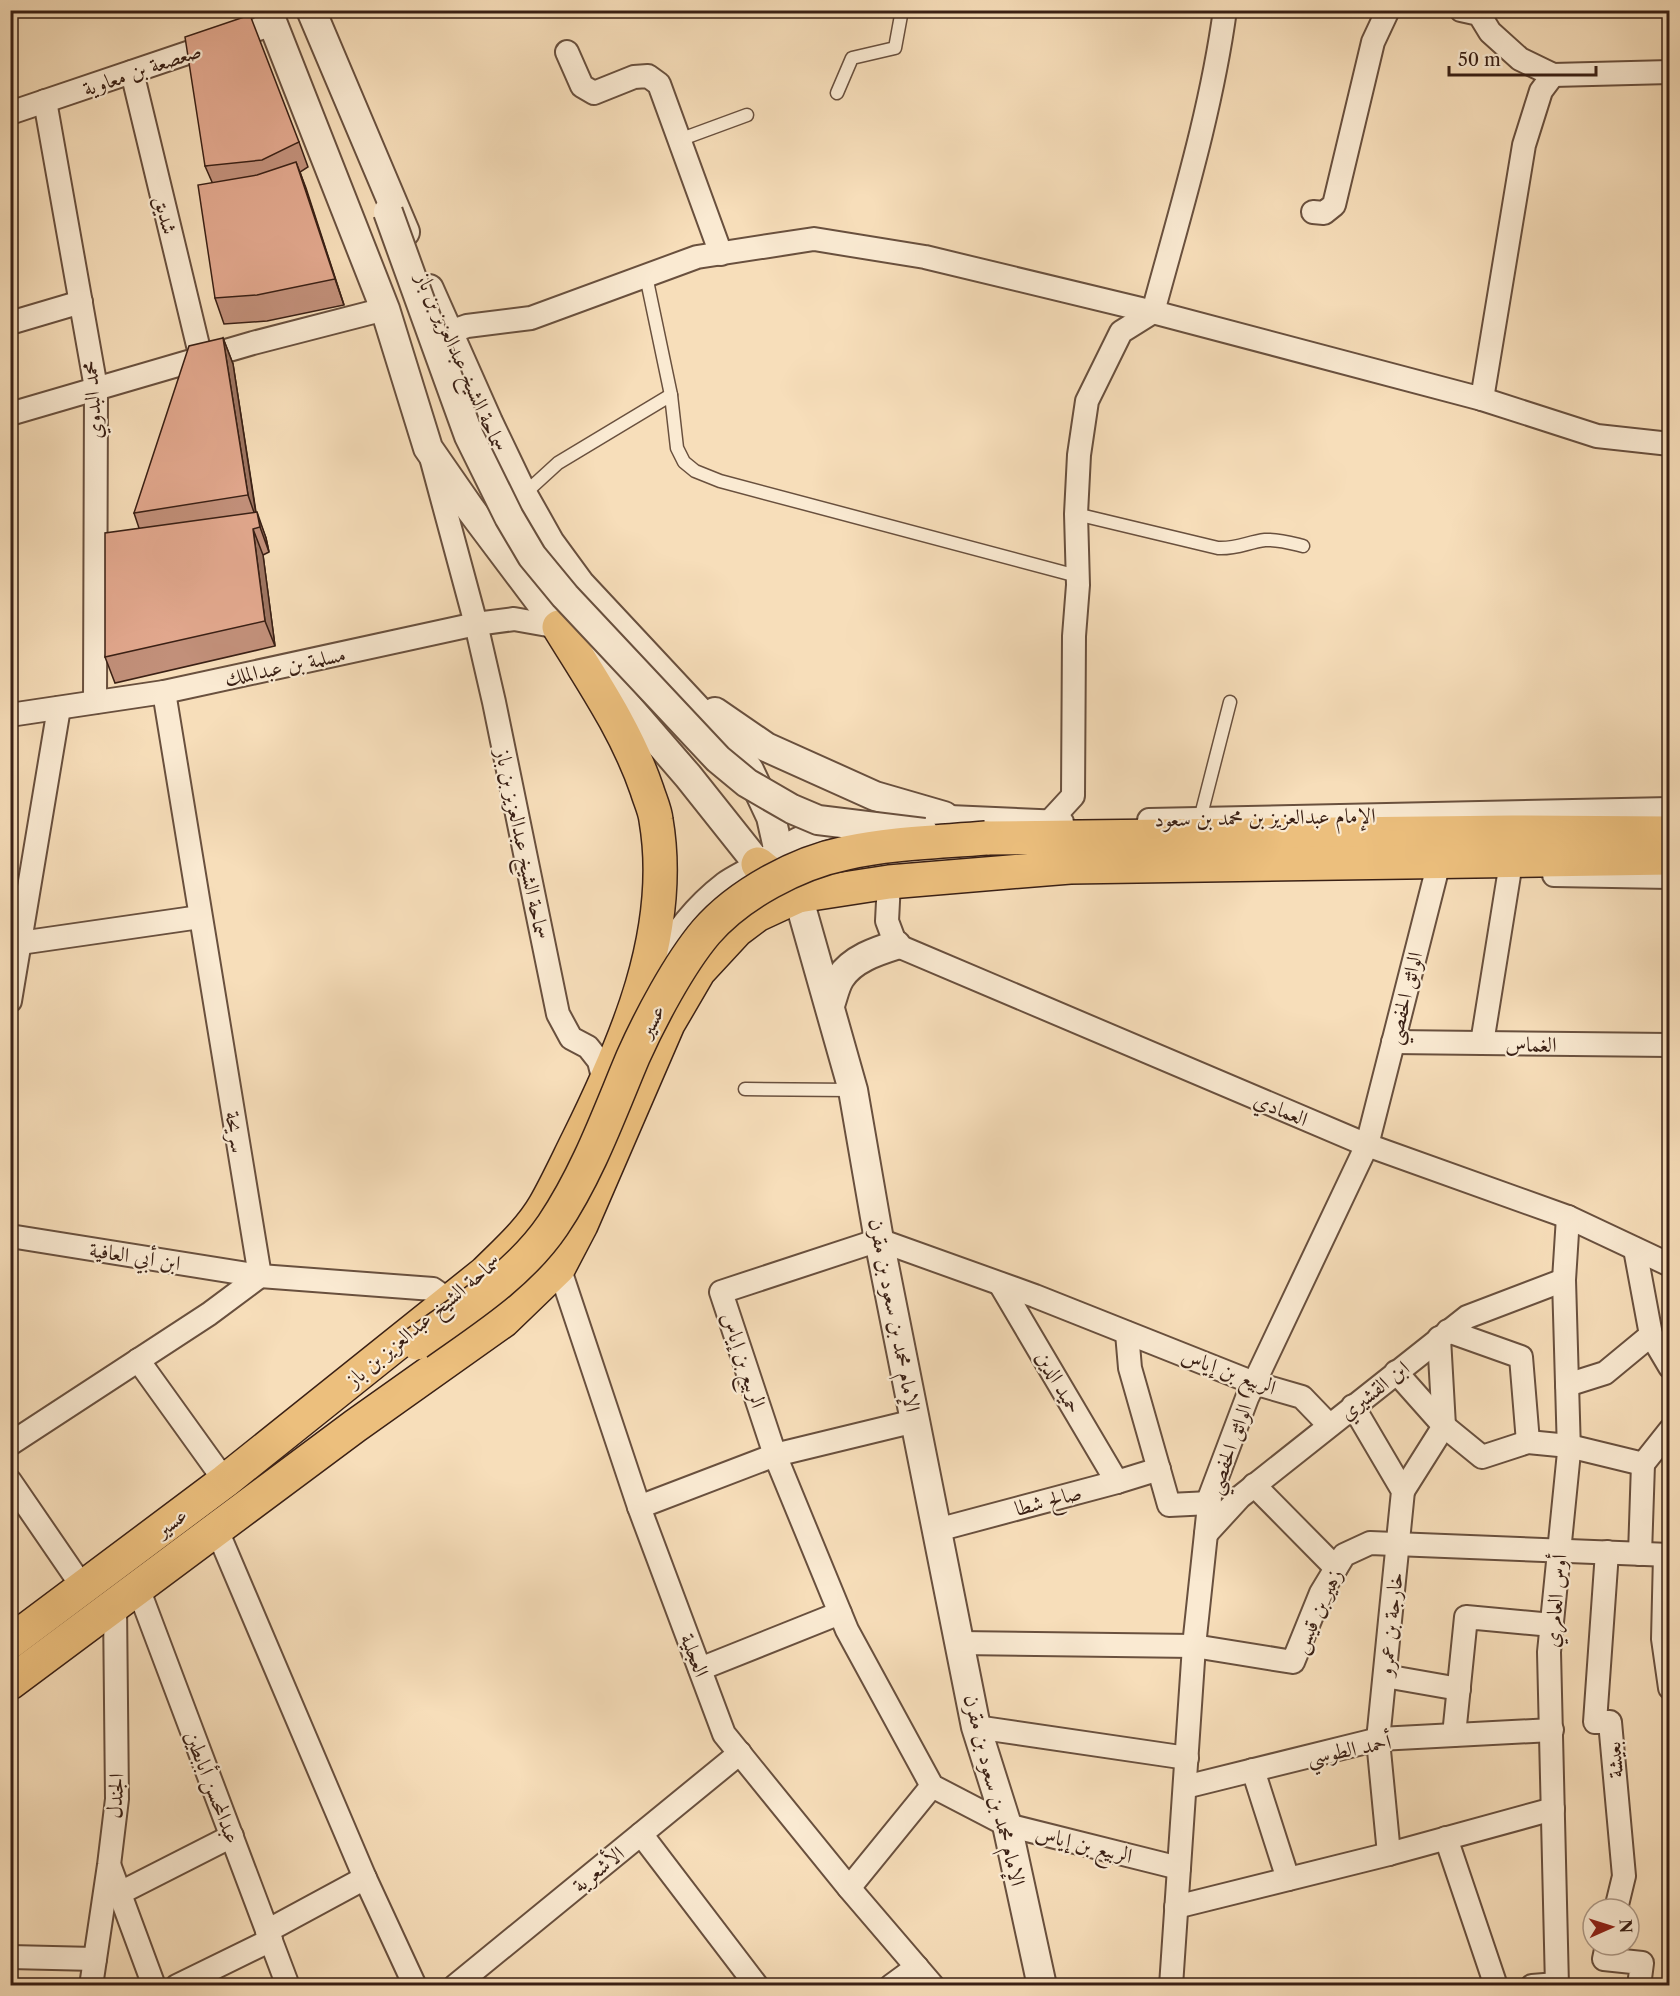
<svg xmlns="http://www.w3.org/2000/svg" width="1680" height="1996" viewBox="0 0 1680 1996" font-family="'Libre Caslon Text',Amiri,serif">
<rect width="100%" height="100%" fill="#f7deba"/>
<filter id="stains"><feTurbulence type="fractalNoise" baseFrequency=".00333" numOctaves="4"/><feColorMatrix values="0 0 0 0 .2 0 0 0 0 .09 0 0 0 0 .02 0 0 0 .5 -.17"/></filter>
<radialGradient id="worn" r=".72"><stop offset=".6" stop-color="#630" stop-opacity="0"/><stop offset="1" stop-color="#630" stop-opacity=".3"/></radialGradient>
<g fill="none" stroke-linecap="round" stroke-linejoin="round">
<g stroke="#69503e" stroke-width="15">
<g id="service">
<path d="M837,93L852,58L895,48L902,10"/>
<path d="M679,140L747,115"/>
<path d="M646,276L671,395L677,448L684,462L695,471L720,481L1077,576"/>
<path d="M523,495L558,463L671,395"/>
<path d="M1076,514L1218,548C1237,549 1248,542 1265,540C1278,539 1291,543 1303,546"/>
<path d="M1200,819L1230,702"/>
<path d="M745,1089L852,1090"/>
</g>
</g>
<g stroke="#69503e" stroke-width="26">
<g id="minor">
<path d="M1461,10L1479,14L1490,32L1520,59L1553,75L1670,72"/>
<path d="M567,52L582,86L594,93L634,77L648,76L659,84L721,254"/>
<path d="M132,72L201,358"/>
<path d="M45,101L96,388L95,702"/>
<path d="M10,113L273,24"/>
<path d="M1313,212L1324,213L1334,205L1373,42L1388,10"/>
<path d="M10,323L81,302"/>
<path d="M447,333L467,326L531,318L697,257L814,239L925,257L1153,312L1482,399L1524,145L1541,91L1553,75"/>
<path d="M1482,399L1597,436L1670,444"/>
<path d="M10,414L253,343L385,309"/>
<path d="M432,461L476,624L494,702L558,1014L571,1038L588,1047L599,1061L605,1085"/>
<path d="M164,692L260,1276"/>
<path d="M10,715L164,692L476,624L514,619L559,627"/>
<path d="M927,816L1062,822"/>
<path d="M1149,820L1670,809"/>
<path d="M1049,822L1073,796L1074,636L1078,585L1076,514L1079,455L1087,401L1121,332L1153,312C1180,212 1211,113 1225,10"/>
<path d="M1554,875L1670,877"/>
<path d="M903,881L889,882L887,921L896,945L1367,1145L1568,1217L1670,1265"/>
<path d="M20,943L200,917"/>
<path d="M654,969C672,936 694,907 724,884C735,876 748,871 759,863C785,845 809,830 841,825"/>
<path d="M10,1001L59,708"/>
<path d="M1393,1042L1670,1045"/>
<path d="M1482,1043L1509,875"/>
<path d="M10,1236L260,1276L433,1289L450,1301"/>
<path d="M1635,1249L1651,1335L1670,1367"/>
<path d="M559,1267L639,1507L724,1734L849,1888L933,1986"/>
<path d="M1000,1284L1117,1482"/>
<path d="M1448,1331L1521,1357L1528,1442"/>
<path d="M1127,1333L1130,1368L1169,1505L1210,1503"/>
<path d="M138,1360L225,1481"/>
<path d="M1396,1372L1444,1426L1482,1457L1528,1442L1569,1446L1643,1464L1670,1430"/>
<path d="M1567,1385L1605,1373L1651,1335"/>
<path d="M1353,1406L1403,1491L1378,1740L1389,1854"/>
<path d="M10,1444L209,1314L260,1276"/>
<path d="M10,1481L84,1589"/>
<path d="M1254,1485L1336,1568"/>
<path d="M1403,1491L1444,1426L1439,1338"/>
<path d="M639,1507L775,1455L915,1421"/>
<path d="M216,1528L365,1878L415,1986"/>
<path d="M937,1530L1117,1482L1159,1469"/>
<path d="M1206,1534L1240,1497L1467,1317L1564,1280"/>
<path d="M1607,1552L1595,1722H1610L1624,1876L1616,1909"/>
<path d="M1640,1554L1643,1464"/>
<path d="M1665,1555L1663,1639L1670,1688"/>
<path d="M138,1588L288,1986"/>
<path d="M959,1643L1194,1646L1293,1662L1321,1593L1344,1555L1370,1543L1670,1555"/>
<path d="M700,1669L840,1613"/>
<path d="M1385,1676L1459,1689"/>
<path d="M976,1727L1187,1758"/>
<path d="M1454,1735L1466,1617L1552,1625"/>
<path d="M1253,1770L1288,1879"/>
<path d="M1185,1787L1379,1739L1552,1730"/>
<path d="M641,1834L757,1986"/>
<path d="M1446,1838L1496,1986"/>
<path d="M110,1867L154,1986"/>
<path d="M1179,1868L1007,1825L932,1786L847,1630L775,1455L721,1292L879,1240L1035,1296L1254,1383L1302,1397L1329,1425"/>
<path d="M849,1888L932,1786"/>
<path d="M120,1893L232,1836"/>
<path d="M1176,1907L1389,1854L1553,1809"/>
<path d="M267,1931L365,1878"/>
<path d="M1607,1945L1604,1959L1642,1963L1639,1986"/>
<path d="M10,1957L95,1959"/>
<path d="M91,1986L109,1865L117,1799L115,1605"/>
<path d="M177,1986L271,1940"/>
<path d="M455,1986L740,1753"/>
<path d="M891,1986L917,1967"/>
<path d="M1171,1986L1194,1646L1210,1496L1247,1398L1367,1145L1436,874"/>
<path d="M1532,1986L1557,1984"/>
<path d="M1557,1986L1549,1652L1569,1452L1564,1280L1568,1217"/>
</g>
</g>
<g stroke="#69503e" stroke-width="32">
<g id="tertiary">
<path d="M266,10L273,24L385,309L428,448L471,510L559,627L688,776L758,864"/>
<path d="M311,10L405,232"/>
<path d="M429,289L488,422L523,495L550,543L580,584L735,750L749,770L771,817L778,848L798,896L853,1090L879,1240L976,1727L1007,1825L1042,1986"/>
<path d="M715,712L766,747L875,796L944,816"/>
<path d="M830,1005C833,997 835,986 840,978C852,959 877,951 896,945"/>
</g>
</g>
<g stroke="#3a2015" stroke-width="36">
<g id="primary">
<path d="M986,838L1513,832L1670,833"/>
<path d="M758,864L798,896L889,882L1070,867L1670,858"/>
<path d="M10,1642L225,1481L485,1273C506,1252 530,1231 545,1205C557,1184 567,1162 578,1140C626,1043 675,931 656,820C655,810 650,800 647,790C627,731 591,679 559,627"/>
<path d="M10,1683L355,1426L503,1321L559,1267L581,1225L668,1024L699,971L737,930L757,915L798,896"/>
</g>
</g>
<use href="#service" stroke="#faead2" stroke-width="12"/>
<use href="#minor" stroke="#faead2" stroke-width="22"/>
<use href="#tertiary" stroke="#faead2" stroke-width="28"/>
<use href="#primary" stroke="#ecbf7d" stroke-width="33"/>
<g stroke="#69503e" stroke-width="32" stroke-linecap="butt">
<path id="tertiary-bridge" d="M388,212L469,436L509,517L532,556L565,596L718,759L747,783L792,809L818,820L924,833"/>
</g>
<g stroke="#3a2015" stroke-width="36" stroke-linecap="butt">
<path id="primary-bridge" d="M417,1343C465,1309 520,1274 553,1225C588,1173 609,1114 633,1057C650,1019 679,964 706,932C739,894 797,863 846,853C891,843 939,842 986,838"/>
</g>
<use href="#tertiary-bridge" stroke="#faead2" stroke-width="28"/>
<use href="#primary-bridge" stroke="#ecbf7d" stroke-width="33"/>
</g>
<g fill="#c2907a" stroke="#3a2015" stroke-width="1.5">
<path d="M299,142L308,167L300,172L344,305L267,321L224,324L215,298L212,182L205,166Z"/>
<path d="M223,338L233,364L256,512L266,538L269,552L263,555L275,646L115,683L105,657L139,528L134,513Z"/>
</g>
<g fill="#9e7663" stroke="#3a2015" stroke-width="1.5">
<path d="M296,162L306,188L344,305L335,279Z"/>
<path d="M223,338L233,364L257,521L248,495Z"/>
<path d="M257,512L266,538L269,552L260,527Z"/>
<path d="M253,529L263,555L275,646L265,621Z"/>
</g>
<g fill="#e2a88e" stroke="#3a2015" stroke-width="1.5">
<path d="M250,15L299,142L262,160L205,166L185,37Z"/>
<path d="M296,162L335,279L257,295L215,298L198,185L257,175Z"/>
<path d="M223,338L248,495L134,513L189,346Z"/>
<path d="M257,512L260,527L253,529L265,621L105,657V533Z"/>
</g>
<g text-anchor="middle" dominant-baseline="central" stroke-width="4.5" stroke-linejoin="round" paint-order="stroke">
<g font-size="21" fill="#3a2015" stroke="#faead2">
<text transform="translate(142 69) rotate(-19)">صعصعة بن معاوية</text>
<text transform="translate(166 215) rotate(76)">شديق</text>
<text transform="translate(462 362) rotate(66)">سماحة الشيخ عبدالعزيز بن باز</text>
<text transform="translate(92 400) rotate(-94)">محمد البدوي</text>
<text transform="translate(285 666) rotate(-12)">مسلمة بن عبدالملك</text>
<text transform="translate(1265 817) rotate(-1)">الإمام عبدالعزيز بن محمد بن سعود</text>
<text transform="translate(523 844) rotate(78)">سماحة الشيخ عبدالعزيز بن باز</text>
<text transform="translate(1404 998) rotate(-76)">الواثق الحفصي</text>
<text transform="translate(651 1021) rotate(-62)">عسير</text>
<text transform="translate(1531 1044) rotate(1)">الغماس</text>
<text transform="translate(1281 1109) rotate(23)">العمادي</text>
<text transform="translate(236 1132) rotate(81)">سريحة</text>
<text transform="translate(135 1256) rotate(9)">ابن أبي العافية</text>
<text transform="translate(895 1315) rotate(79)">الإمام محمد بن سعود بن مقرن</text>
<text transform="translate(423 1320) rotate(-40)">سماحة الشيخ عبدالعزيز بن باز</text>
<text transform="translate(744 1360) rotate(72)">الربيع بن إياس</text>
<text transform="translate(1229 1371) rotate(20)">الربيع بن إياس</text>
<text transform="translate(1059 1382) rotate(60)">حميد الدين</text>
<text transform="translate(1374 1390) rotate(-38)">ابن القشيري</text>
<text transform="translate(1229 1449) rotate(-70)">الواثق الحفصي</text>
<text transform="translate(1048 1500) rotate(-15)">صالح شطا</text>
<text transform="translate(171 1522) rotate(-37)">عسير</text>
<text transform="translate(1555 1601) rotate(-85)">أوس العامري</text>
<text transform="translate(1317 1611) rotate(-65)">زهير بن قيس</text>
<text transform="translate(1390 1624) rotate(-84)">خارجة بن عمرو</text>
<text transform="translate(695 1655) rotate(69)">العجلية</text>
<text transform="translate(1349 1749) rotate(-11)">أحمد الطوسي</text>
<text transform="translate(1614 1760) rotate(-95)">بعيشة</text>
<text transform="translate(213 1787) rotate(69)">عبدالمحسن أبابطين</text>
<text transform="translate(995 1790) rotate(76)">الإمام محمد بن سعود بن مقرن</text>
<text transform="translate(115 1796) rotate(-87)">الجندل</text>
<text transform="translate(1084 1844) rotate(14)">الربيع بن إياس</text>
<text transform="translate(598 1869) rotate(-39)">الأشعرية</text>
</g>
</g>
<rect width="1680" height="1996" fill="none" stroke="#f7deba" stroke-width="36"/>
<rect x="12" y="12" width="1656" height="1972" fill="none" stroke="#3a2015" stroke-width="3"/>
<rect x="18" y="18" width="1644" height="1960" fill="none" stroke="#3a2015" stroke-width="1.5"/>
<g transform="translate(1611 1927) rotate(87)"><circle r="28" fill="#faead2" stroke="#ad9986" stroke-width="1.5"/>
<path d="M0-4.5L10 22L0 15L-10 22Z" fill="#8f2418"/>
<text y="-9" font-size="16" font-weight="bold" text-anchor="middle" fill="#3a2015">N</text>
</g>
<path d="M1449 66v9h147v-9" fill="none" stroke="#3a2015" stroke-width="3"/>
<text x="1458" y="66" font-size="18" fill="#3a2015" stroke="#faead2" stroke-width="4.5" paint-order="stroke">50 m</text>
<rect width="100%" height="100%" filter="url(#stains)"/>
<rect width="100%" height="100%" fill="url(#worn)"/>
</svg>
